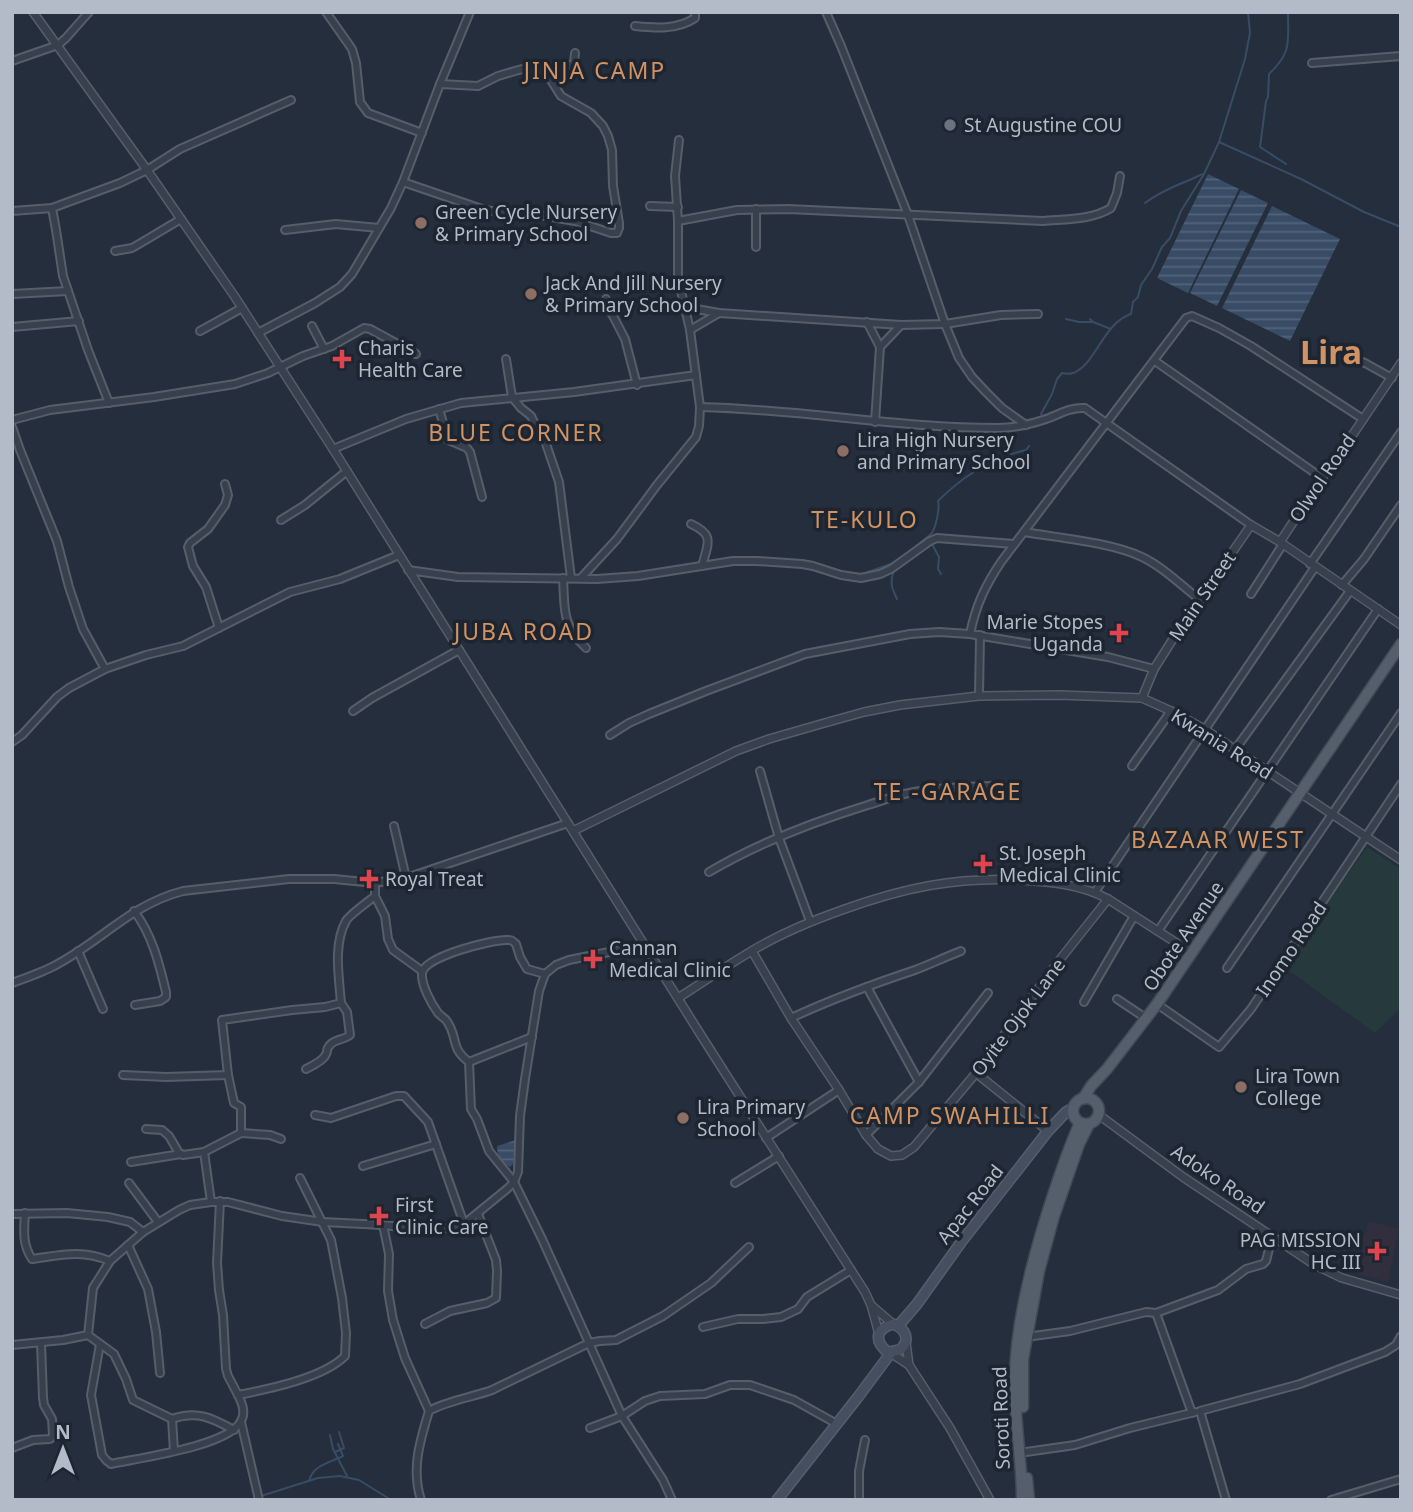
<svg xmlns="http://www.w3.org/2000/svg" width="1413" height="1512" viewBox="0 0 1413 1512" font-family="'Noto Sans',sans-serif">
<defs>
<pattern id="water-rules" width="6" height="5" patternUnits="userSpaceOnUse" patternTransform="scale(1.75)"><rect width="6" height="5" fill="#394c65"/><path d="M0 2.5h6" fill="none" stroke="#53647a"/></pattern>
</defs>
<rect width="100%" height="100%" fill="#242e3c"/>
<path fill="#312f3d" d="M1369,1221L1399,1229L1388,1282L1351,1272Z"/>
<path fill="#263a3d" d="M1367,847L1401,869V1008L1375,1033L1283,966Z"/>
<g fill="url(#water-rules)">
<path d="M1208,174L1239,189L1188,293L1157,278Z"/>
<path d="M1241,190L1268,203L1217,306L1190,293Z"/>
<path d="M1272,206L1340,239L1290,341L1222,308Z"/>
<path d="M516,1140C514,1149 518,1161 510,1167C501,1163 497,1155 497,1146Z"/>
</g>
<g fill="none" stroke-linecap="round" stroke-linejoin="round">
<g stroke="#394c65" stroke-width="2">
<path d="M1219,142L1301,179L1364,212L1401,227"/>
<path d="M1286,164L1260,147L1266,101L1268,97L1269,74C1292,52 1288,43 1288,12"/>
<path d="M1145,203C1158,193 1172,187 1187,181C1193,179 1197,176 1203,174"/>
<path d="M1066,319L1079,322H1093"/>
<path d="M1090,319L1093,322L1111,329"/>
<path d="M1041,414L1052,394L1057,379L1062,373C1066,374 1070,374 1073,373C1095,366 1103,323 1131,314L1133,302L1138,297L1141,285L1152,269L1162,247L1170,238L1181,211L1204,174L1219,142L1245,59L1250,33L1248,12"/>
<path d="M932,544L939,557L938,569L941,574"/>
<path d="M899,560L931,534C936,528 940,508 938,501C963,476 991,458 1026,450L1029,446"/>
<path d="M893,573C890,585 892,588 897,599"/>
<path d="M862,574L894,563"/>
<path d="M330,1435L333,1449L347,1476"/>
<path d="M335,1452L344,1448L339,1432"/>
<path d="M309,1481C313,1465 329,1463 343,1456L338,1444"/>
<path d="M261,1496L318,1478L340,1476L359,1480L391,1500"/>
</g>
<g stroke="#565e6a" stroke-width="10">
<g id="minor">
<path d="M326,12L352,49L356,63L360,102L368,113L422,133"/>
<path d="M826,12L841,46L908,215L945,324L959,358L972,377L986,392L1002,408L1026,425"/>
<path d="M635,26C655,28 677,30 695,18V12"/>
<path d="M12,61L58,45L66,38L89,12"/>
<path d="M1312,63L1401,56"/>
<path d="M440,84L478,86L498,76L515,71L526,68L544,69L572,65L574,63L575,53"/>
<path d="M403,182L485,210L513,214H533L575,221L611,233H617L619,228V223L613,186L612,150L608,136L603,126L591,113L561,96L544,69"/>
<path d="M650,206L678,207"/>
<path d="M52,208L56,230L63,276L88,350L109,403"/>
<path d="M12,211L52,208L120,183L147,170L180,149L291,100"/>
<path d="M678,221L675,176L679,140"/>
<path d="M285,230L336,224L379,228"/>
<path d="M756,247V209"/>
<path d="M115,251L132,248L139,244L181,219"/>
<path d="M12,294L68,291"/>
<path d="M606,299L610,310L625,339L637,385"/>
<path d="M685,307L719,313L901,325L945,324L1001,315L1038,314"/>
<path d="M867,322L880,347L875,422"/>
<path d="M312,326L324,349"/>
<path d="M12,327L79,321"/>
<path d="M690,330L719,313"/>
<path d="M200,331L242,308"/>
<path d="M258,333L315,303L340,287L352,274L391,208L403,182L440,84L470,12"/>
<path d="M880,347L901,325"/>
<path d="M1349,357L1365,363L1392,378"/>
<path d="M506,359L512,397L521,408L531,416L539,433L545,441L559,482L571,578"/>
<path d="M1155,361L1322,478"/>
<path d="M700,407C800,409 898,428 998,428C1016,428 1032,424 1049,418C1061,413 1072,407 1085,408L1251,525"/>
<path d="M439,409L448,440L467,448L470,452L482,497"/>
<path d="M12,420L50,410L154,397L235,384L268,373L303,356L332,346L364,328L370,329L416,354"/>
<path d="M12,427L20,450L57,541L69,587L83,629L105,669"/>
<path d="M333,449L406,419L461,403L574,392L696,375"/>
<path d="M281,520L305,505L347,471"/>
<path d="M691,524C715,535 708,543 702,566"/>
<path d="M1024,532C1059,538 1110,542 1142,557C1163,567 1181,585 1200,600"/>
<path d="M1310,564L1401,432"/>
<path d="M408,570L458,577L597,579L638,576L733,561H757L802,564L813,566L841,575L861,578L880,574L891,569L930,541L937,538L1014,544"/>
<path d="M563,578C565,609 561,624 586,648"/>
<path d="M581,578L617,539L657,485L696,437L699,426L700,407L690,330L678,278V221L737,210L788,209L1043,221C1065,219 1092,220 1111,208L1117,193L1120,176"/>
<path d="M1342,585L1364,559L1401,505"/>
<path d="M1251,594L1283,544"/>
<path d="M219,628L206,587L193,566L188,547L190,543L208,529L225,505L228,495L225,484"/>
<path d="M970,634C976,605 985,586 1001,562L1186,318L1192,316L1219,328L1251,346L1363,419"/>
<path d="M979,696L980,635"/>
<path d="M353,711L372,698L459,650"/>
<path d="M610,735L629,723L649,714L706,691L805,654L910,634L939,632L970,634L1108,657L1154,669"/>
<path d="M12,742L22,735L57,697L69,688L105,669L146,655L183,646L290,592L340,579L399,555"/>
<path d="M1234,751L1350,591"/>
<path d="M1132,766L1171,711"/>
<path d="M760,771L779,838L810,921"/>
<path d="M394,826L406,878"/>
<path d="M709,872C758,843 813,822 868,805C885,800 902,793 920,791C949,787 978,786 1007,786"/>
<path d="M375,883V896L385,916L388,939L393,950L422,971"/>
<path d="M1095,892L1315,567"/>
<path d="M134,911C152,934 159,963 166,992V997L160,1001L135,1005"/>
<path d="M1158,931L1378,609"/>
<path d="M78,951L103,1009"/>
<path d="M1227,968L1401,713"/>
<path d="M12,983C26,978 40,973 52,967C100,943 129,905 183,891L289,879H334L375,883L406,878L568,823"/>
<path d="M867,987L919,1082"/>
<path d="M1117,999L1147,1019"/>
<path d="M1084,1002L1134,916"/>
<path d="M1157,1004L1219,1047L1251,1009L1401,784"/>
<path d="M791,1018C832,999 873,984 915,970C931,964 945,957 961,951"/>
<path d="M532,1037L469,1062C449,1047 459,1037 446,1020C444,1018 441,1016 438,1013C431,1003 421,985 422,973C425,956 491,940 506,940C513,940 511,940 516,944L520,957L527,969L545,974"/>
<path d="M469,1062L471,1109L477,1119L489,1151L514,1182L542,1239L622,1416L663,1480L672,1500"/>
<path d="M306,1069C312,1066 321,1062 325,1056C330,1048 324,1052 330,1045C335,1039 344,1040 350,1035L347,1012L341,1003"/>
<path d="M123,1075L166,1077L228,1075L222,1020L292,1010L325,1007L341,1003C339,977 333,944 346,921C348,916 369,901 375,896"/>
<path d="M228,1075L234,1103L241,1107V1133"/>
<path d="M315,1115L331,1118L396,1096H404L428,1122L464,1224"/>
<path d="M146,1129L162,1130L169,1136L179,1153L183,1155L204,1152L241,1133L270,1135L281,1139"/>
<path d="M866,1135L919,1082L988,993"/>
<path d="M766,1138L839,1090"/>
<path d="M204,1152L211,1202"/>
<path d="M131,1162L181,1154"/>
<path d="M363,1166L436,1144"/>
<path d="M129,1183L158,1222"/>
<path d="M735,1183L779,1156"/>
<path d="M220,1201L217,1263L219,1290L223,1315L226,1369L228,1376L238,1395C269,1389 323,1378 345,1356L346,1333L342,1298L331,1240L300,1178"/>
<path d="M25,1213C24,1230 22,1244 32,1259C61,1255 82,1249 110,1261"/>
<path d="M12,1214L67,1213L108,1217L130,1222L143,1232"/>
<path d="M383,1225L389,1254L388,1291L393,1320L405,1358L429,1411"/>
<path d="M128,1245L148,1289L156,1332L160,1373"/>
<path d="M1156,1313L1218,1290L1246,1269L1263,1264L1266,1261L1272,1237"/>
<path d="M425,1324L450,1311L487,1303L496,1298L497,1271L496,1260L478,1214"/>
<path d="M703,1327L738,1319H763L781,1317L798,1309L807,1297L851,1270"/>
<path d="M88,1335L114,1354L126,1379L133,1400L172,1419"/>
<path d="M1026,1337L1070,1331L1146,1312L1156,1313L1192,1413"/>
<path d="M100,1344L91,1395L102,1455L106,1460L111,1464C139,1458 229,1446 241,1421C246,1412 242,1403 238,1395"/>
<path d="M12,1345L63,1340L88,1335L93,1288L110,1261L143,1232L179,1210L190,1205L211,1202H228L282,1216L323,1222L383,1225L427,1230L443,1229L464,1224L507,1189L514,1182L518,1172L520,1116L525,1079L539,991L545,974L556,965L569,960L644,945"/>
<path d="M241,1422L259,1500"/>
<path d="M590,1428L622,1416L645,1401L660,1396L705,1394L730,1385H750L794,1400L837,1424"/>
<path d="M12,1448L33,1440L50,1439L53,1436L52,1419L44,1405L43,1398L41,1343"/>
<path d="M174,1451L172,1419C197,1410 212,1418 234,1430"/>
<path d="M1026,1452L1075,1445L1130,1428L1195,1412"/>
<path d="M421,1500C411,1469 420,1441 429,1411C446,1401 473,1397 492,1390L589,1343L600,1341L616,1340L663,1316L711,1283L749,1247"/>
<path d="M859,1500V1471L865,1440"/>
<path d="M1226,1500L1200,1411L1300,1384L1385,1352L1396,1345L1401,1336"/>
<path d="M1331,1500L1401,1479"/>
</g>
</g>
<g stroke="#565e6a" stroke-width="10">
<g id="tertiary">
<path d="M33,12L147,170L235,297L333,449L704,1040L865,1292L871,1305L879,1334"/>
<path d="M1401,363L1343,449L1322,478L1280,542L1401,625"/>
<path d="M1142,698L1154,669L1178,631L1251,525L1280,542"/>
<path d="M573,831L736,751L769,739L821,724L864,712L900,705L979,696L1059,695L1142,698L1171,711L1204,729L1401,860"/>
<path d="M752,951L791,1018L839,1090L866,1135L878,1149L891,1156L902,1155L914,1147L976,1073L1058,962L1108,899"/>
<path d="M678,998C702,983 726,966 750,952C779,934 811,921 842,910C903,888 954,877 1020,880C1051,882 1080,884 1108,899L1192,953"/>
<path d="M976,1073L1048,1131"/>
<path d="M1099,1115L1183,1177L1315,1265L1342,1278L1401,1295"/>
<path d="M872,1306L893,1324"/>
<path d="M906,1343L909,1365L950,1428L990,1500"/>
<path d="M889,1352L909,1365"/>
</g>
</g>
<g stroke="#565e6a" stroke-width="12">
<g id="secondary">
<path d="M893,1324C906,1329 911,1340 900,1350L889,1352L890,1354C875,1343 873,1330 893,1324Z"/>
<path d="M898,1326L917,1304L962,1241L1048,1131L1066,1112L1073,1108"/>
<path d="M777,1500L858,1397L890,1354"/>
</g>
</g>
<g stroke="#414955" stroke-width="13">
<g id="primary">
<circle cx="1086" cy="1111" r="13"/>
<path d="M1083,1099L1091,1086L1107,1069L1157,1004L1401,644"/>
<path d="M1023,1407V1359L1039,1271L1054,1216L1079,1144L1089,1124"/>
<path d="M1027,1478L1029,1500"/>
<path d="M1022,1500C1022,1459 1014,1418 1015,1377C1016,1314 1037,1242 1057,1183C1064,1163 1071,1142 1080,1123"/>
</g>
</g>
<use href="#minor" stroke="#37404c" stroke-width="6"/>
<use href="#tertiary" stroke="#37404c" stroke-width="7"/>
<use href="#secondary" stroke="#464f5f" stroke-width="9"/>
<use href="#primary" stroke="#555f6c" stroke-width="10"/>
</g>
<circle fill="#6b7280" stroke="#1d2531" stroke-width="2.5" cx="950" cy="125" r="7"/>
<g fill="#8d6e63" stroke="#1d2531" stroke-width="2.5">
<circle cx="421" cy="223" r="7"/>
<circle cx="531" cy="294" r="7"/>
<circle cx="843" cy="451" r="7"/>
<circle cx="1241" cy="1087" r="7"/>
<circle cx="683" cy="1118" r="7"/>
</g>
<g fill="#e0444e" stroke="#1d2531" stroke-width="2.5">
<path d="M338.5 348.5h7v7h7v7h-7v7h-7v-7h-7v-7h7z"/>
<path d="M1115.5 622.5h7v7h7v7h-7v7h-7v-7h-7v-7h7z"/>
<path d="M979.5 853.5h7v7h7v7h-7v7h-7v-7h-7v-7h7z"/>
<path d="M365.5 868.5h7v7h7v7h-7v7h-7v-7h-7v-7h7z"/>
<path d="M589.5 948.5h7v7h7v7h-7v7h-7v-7h-7v-7h7z"/>
<path d="M375.5 1205.5h7v7h7v7h-7v7h-7v-7h-7v-7h7z"/>
<path d="M1373.5 1240.5h7v7h7v7h-7v7h-7v-7h-7v-7h7z"/>
</g>
<g text-anchor="middle" dominant-baseline="central" stroke-width="7" stroke-linejoin="round" paint-order="stroke">
<g font-size="19" fill="#b3bbc8" stroke="#1d2531" text-anchor="start">
<text x="964" y="125">St Augustine COU</text>
<text x="435" y="212">Green Cycle Nursery<tspan x="435" dy="22">&amp; Primary School</tspan></text>
<text x="545" y="283">Jack And Jill Nursery<tspan x="545" dy="22">&amp; Primary School</tspan></text>
<text x="358" y="348">Charis<tspan x="358" dy="22">Health Care</tspan></text>
<text x="857" y="440">Lira High Nursery<tspan x="857" dy="22">and Primary School</tspan></text>
<text x="1103" y="622" text-anchor="end">Marie Stopes<tspan x="1103" dy="22">Uganda</tspan></text>
<text x="999" y="853">St. Joseph<tspan x="999" dy="22">Medical Clinic</tspan></text>
<text x="385" y="879">Royal Treat</text>
<text x="609" y="948">Cannan<tspan x="609" dy="22">Medical Clinic</tspan></text>
<text x="1255" y="1076">Lira Town<tspan x="1255" dy="22">College</tspan></text>
<text x="697" y="1107">Lira Primary<tspan x="697" dy="22">School</tspan></text>
<text x="395" y="1205">First<tspan x="395" dy="22">Clinic Care</tspan></text>
<text x="1361" y="1240" text-anchor="end">PAG MISSION<tspan x="1361" dy="22">HC III</tspan></text>
</g>
<g font-size="19" fill="#b3bbc8" stroke="#1d2531">
<text transform="translate(1322 478) rotate(-56)">Olwol Road</text>
<text transform="translate(1202 596) rotate(-56)">Main Street</text>
<text transform="translate(1222 744) rotate(32)">Kwania Road</text>
<text transform="translate(1183 936) rotate(-56)">Obote Avenue</text>
<text transform="translate(1291 949) rotate(-56)">Inomo Road</text>
<text transform="translate(1018 1017) rotate(-53)">Oyite Ojok Lane</text>
<text transform="translate(1218 1179) rotate(34)">Adoko Road</text>
<text transform="translate(970 1204) rotate(-52)">Apac Road</text>
<text transform="translate(1001 1418) rotate(-92)">Soroti Road</text>
</g>
<g font-size="23" letter-spacing="2" fill="#d29364" stroke="#1d2531">
<text x="595" y="70">JINJA CAMP</text>
<text x="516" y="432">BLUE CORNER</text>
<text x="865" y="519">TE-KULO</text>
<text x="524" y="631">JUBA ROAD</text>
<text x="948" y="791">TE -GARAGE</text>
<text x="1218" y="839">BAZAAR WEST</text>
<text x="950" y="1115">CAMP SWAHILLI</text>
</g>
<g font-size="33" font-weight="bold" fill="#d29364" stroke="#1d2531">
<text x="1331" y="351">Lira</text>
</g>
</g>
<rect width="1413" height="1512" fill="none" stroke="#b3bbc8" stroke-width="28"/>
<g transform="translate(63 1449)" stroke="#1d2531" stroke-width="5" paint-order="stroke">
<path d="M0-5L12 26L0 18L-12 26Z" fill="#b3bbc8"/>
<text y="-10" font-size="19" font-weight="bold" text-anchor="middle" fill="#b3bbc8">N</text>
</g>
</svg>
